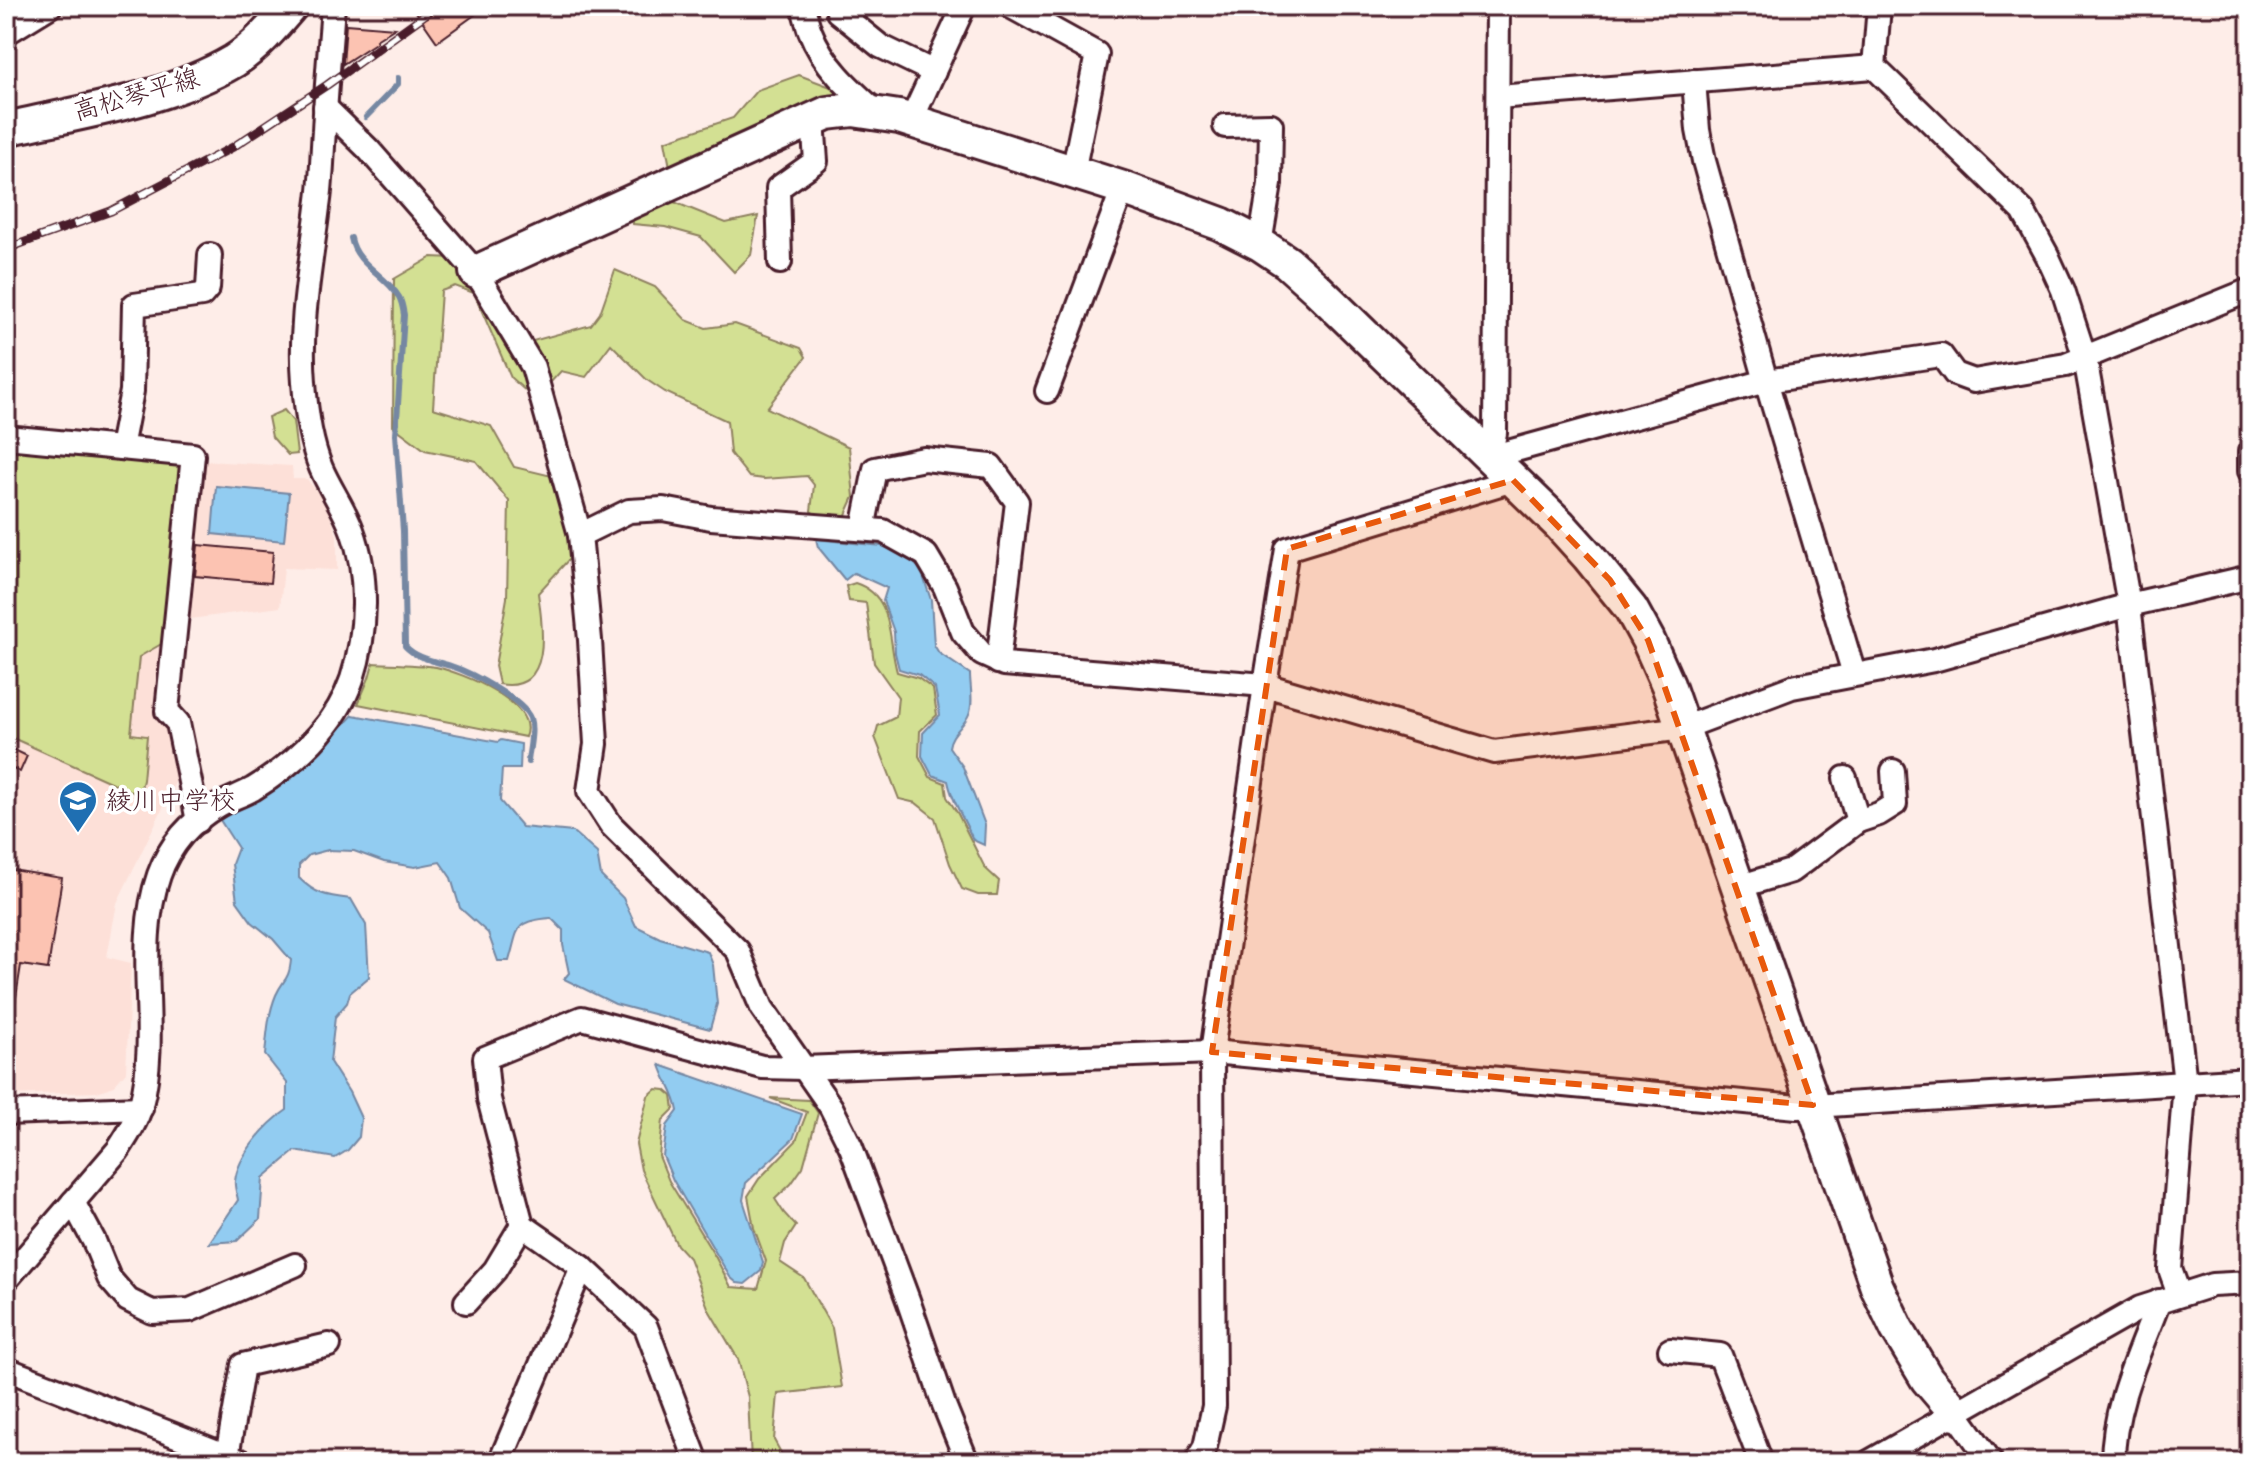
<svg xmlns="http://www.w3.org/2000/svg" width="2256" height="1468" viewBox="0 0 2256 1468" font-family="Sriracha,'Klee One',sans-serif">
<rect width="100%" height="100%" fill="#feede8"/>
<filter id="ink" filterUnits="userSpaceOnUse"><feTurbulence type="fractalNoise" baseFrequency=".0125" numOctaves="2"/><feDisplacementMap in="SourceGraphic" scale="16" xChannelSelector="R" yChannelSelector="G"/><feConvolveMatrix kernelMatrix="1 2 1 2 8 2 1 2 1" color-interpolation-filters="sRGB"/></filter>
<g filter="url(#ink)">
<path fill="#fde0d8" d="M6,441L206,461L292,466L293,479H307L318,493L328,510L337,535V570L284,568L280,607L168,622L174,732L183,766L117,903L107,957L131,963L126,1072L114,1086L97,1092L6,1095Z"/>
<g fill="#d3e093" stroke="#8e805f" stroke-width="2">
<path d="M799,75L844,92L670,167L665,141L733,118L757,90Z"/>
<path d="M669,200L726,223L758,216L751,255L734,272L701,237L665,227L633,224V215Z"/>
<path d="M432,257L453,258L477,287L521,361L528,393L511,378L474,293L455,286L441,291L433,408L491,426L514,467L556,477L571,557L538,593C543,626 553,694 499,684L495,666L507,598L509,501L476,461L425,450L393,426L394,279Z"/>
<path d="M615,270L655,287L686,320L706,328L735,324L801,348L806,357L767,408L849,447L854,497L844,519H821L811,511L814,485L807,476L764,479L749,477L730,453L727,421L665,392L647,380L611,344L586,377L561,371L550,383L546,366L529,342L591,325L600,313Z"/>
<path d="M284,410L293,421L297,454L288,455L272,437L268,417Z"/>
<path d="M6,447L180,466L163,643L139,657L131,734L147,736L143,780L139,795L6,735Z"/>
<path d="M855,583C895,596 887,637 897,672L918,678L933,689L937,715L920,731L919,756L930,777L945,783L947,797L958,814L985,868L999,881L997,895H978L962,889L950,864L935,818L916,803L899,799L875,737L878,726L896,717L898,697L874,663L866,603L849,601L846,586Z"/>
<path d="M373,663C393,664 416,664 436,667C462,673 539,703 525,737L358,704L369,678Z"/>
<path d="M656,1089L665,1090L672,1096L674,1109L663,1120L659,1156L669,1181L716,1258L731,1287L758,1289L766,1261L754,1228L748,1196L759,1179L796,1141L807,1112L770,1098L809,1100L818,1113L803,1167L791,1184L775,1199L784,1213L796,1226L785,1243L780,1262L804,1278L832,1328L842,1387L778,1394L774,1440L786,1462H751L748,1397L738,1359L709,1310L689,1258L677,1245L641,1170L636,1144L648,1096Z"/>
</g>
<g fill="#92ccf1" stroke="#7587a2" stroke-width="2">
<path d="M216,486L289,493L284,541L212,534Z"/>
<path d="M816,539L882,546L904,553L921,570L931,600L934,645L939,653L970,674C970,686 974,703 969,714C964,727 951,732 949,747L963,767L985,825L984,845L973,840C965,820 952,802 948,781L932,775L922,756L923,733L940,715L935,688L919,675L899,669L895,653L894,632L883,601L887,588L854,573L845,580L818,547Z"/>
<path d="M353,715L498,742L501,740L521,744L520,769H502L500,801L522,827L573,832L597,853L601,876L623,898L636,926L660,938L708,952L713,965L717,1004L710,1029L615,1004L564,979L569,973L563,945V930L551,918C513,921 519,928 509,961H498L488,933L460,908L451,878L440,862L415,867L384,862L354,851L328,850L309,855L299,865V878C316,895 327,896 351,899L366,925L369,977L350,993L347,1003L335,1017L330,1062L349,1092L361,1118L359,1137L348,1150L335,1158L295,1151L263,1178L260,1219L237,1241L209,1243L238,1200C237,1194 234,1187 235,1181C238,1155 266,1124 287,1110V1083L265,1055C267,1035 268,1014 276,995C283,979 289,981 291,960L273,939L252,922L237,901L232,864L238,848L220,820L282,782L310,761Z"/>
<path d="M660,1065L802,1114L793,1139L746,1183L743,1200L763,1262L761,1271L745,1284L737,1283L730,1277L673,1180L663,1156L667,1126L678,1111C675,1093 666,1083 660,1065Z"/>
</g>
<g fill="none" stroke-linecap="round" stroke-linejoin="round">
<g stroke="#7587a2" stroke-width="6">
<path d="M366,117L398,84V78"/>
<path d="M351,238C356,265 385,274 399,297C402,302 403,309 404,315L396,434L403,531L405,646C417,659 435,661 451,666C470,672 523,700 530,718C534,731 529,749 528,762"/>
</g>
</g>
<g fill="#fcc3b2" stroke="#4a1f2b" stroke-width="2">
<path d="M412,6H487L437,42Z"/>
<path d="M346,24L395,28L376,40L377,42L343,64Z"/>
<path d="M198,545L273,552L270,583L195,576Z"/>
<path d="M6,746L27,756L20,772L6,766Z"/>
<path d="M6,869L62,878L48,969L21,965L15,1004L6,1003Z"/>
</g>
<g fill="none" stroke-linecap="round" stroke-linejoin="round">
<g stroke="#4a1f2b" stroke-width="28">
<g id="street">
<path d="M803,6C805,14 807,23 810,31C823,65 850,89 876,112"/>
<path d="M843,6L838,12L880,46L934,72"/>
<path d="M1010,6L1097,54L1073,172"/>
<path d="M1498,6L1495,433L1490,457L1766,381L1941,355L1955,374L1974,381L2066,365L2250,290"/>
<path d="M6,33L50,6"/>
<path d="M1874,67L1879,6"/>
<path d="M1694,81L1698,130L1704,161L1766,381L1854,674"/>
<path d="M1498,97L1874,67L2023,211L2047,255L2063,290L2085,358L2129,605L2185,1083L2170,1269L2179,1294"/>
<path d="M325,107L368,149L476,272L533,367L580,535L590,640L596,744L589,791L611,825L738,951L762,1008L831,1107L851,1147L908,1300L944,1405L967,1462"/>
<path d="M911,121L964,6"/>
<path d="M1225,126L1271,125L1270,184L1260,244"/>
<path d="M780,262L778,188L816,161L813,120"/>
<path d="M1047,391L1123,188"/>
<path d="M6,437L193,455L167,711L178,723L198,821"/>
<path d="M121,448L132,391L134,305L202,295L208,288L210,255"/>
<path d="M2250,452V471"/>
<path d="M863,529L875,469L924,459L991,466L1017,502L998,662"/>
<path d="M580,535L629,511L663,509L711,518L883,531L926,555L945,587L963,632L982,654L1004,664L1265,685L1494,752L1683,728L1792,687L1934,660L2129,605L2250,577"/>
<path d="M1845,778L1858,821"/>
<path d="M1738,887L1791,871L1858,821L1879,814L1895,804L1893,771"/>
<path d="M6,1113L141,1108"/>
<path d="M73,1202L94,1241L109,1278L128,1300L152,1312L190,1310L295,1265"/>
<path d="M6,1280L118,1150C127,1136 137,1121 141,1105C161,1029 133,949 159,875C170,844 191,821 219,805C230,799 242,795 253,789C295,763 336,726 352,679C367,633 369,575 352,530C344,508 330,489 321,468C310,441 306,411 304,382C299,323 311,265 318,207C322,182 322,156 324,131C326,90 330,48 333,6"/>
<path d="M466,1302L495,1270L522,1225"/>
<path d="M1670,1350L1720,1355L1761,1462"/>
<path d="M6,1369L243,1462"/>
<path d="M1956,1413L1991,1462"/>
<path d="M226,1462L243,1365L329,1345"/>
<path d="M500,1462L582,1267"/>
<path d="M697,1462L646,1327L582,1267L522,1225L489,1099L485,1058L582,1018L762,1067L803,1068L1212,1052L1797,1107L2250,1079"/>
<path d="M1196,1462L1205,1447L1214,1406L1212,1052L1265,685L1287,549L1513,480"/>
<path d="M1869,1462L2140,1308L2212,1285L2250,1283"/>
<path d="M2113,1462C2113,1405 2139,1354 2159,1301"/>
</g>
</g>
<g stroke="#4a1f2b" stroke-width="38">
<g id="secondary">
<path d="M6,129C80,112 168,100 234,61C256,47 274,26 291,6"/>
<path d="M476,272L827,113L853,110L899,117L1123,188L1221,224L1260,244L1287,262L1317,289L1560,525L1588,556L1631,609L1648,640L1668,685L1877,1287L1897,1329L1927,1379L1956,1413"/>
</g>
</g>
<use href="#street" stroke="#fff" stroke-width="22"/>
<use href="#secondary" stroke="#fff" stroke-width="32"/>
<g stroke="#4a1f2b" stroke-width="9">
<path id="rail" d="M6,249L111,211L233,147L327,85L437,6"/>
</g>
<use href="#rail" stroke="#fff" stroke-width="6" stroke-dasharray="18" stroke-linecap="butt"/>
</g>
</g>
<path fill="#e8590c" fill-opacity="0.2" stroke="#e8590c" stroke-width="6" stroke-dasharray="16 10" stroke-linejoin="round" d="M1513,480L1610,580L1648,640L1813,1105L1212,1052L1287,549Z"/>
<defs>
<g id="school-pin" transform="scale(2)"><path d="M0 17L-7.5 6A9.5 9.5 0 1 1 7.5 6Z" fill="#1f6fb2" stroke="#fff"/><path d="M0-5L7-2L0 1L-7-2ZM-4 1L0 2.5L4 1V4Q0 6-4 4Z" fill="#fff"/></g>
</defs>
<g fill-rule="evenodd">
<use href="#school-pin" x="78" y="800"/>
</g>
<g text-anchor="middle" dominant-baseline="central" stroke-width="7" stroke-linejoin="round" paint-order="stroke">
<g font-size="26" fill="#4a1f2b" stroke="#fff">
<text transform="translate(136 94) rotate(-16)">高松琴平線</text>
</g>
<g font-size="26" fill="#4a1f2b" stroke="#fff" text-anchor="start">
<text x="106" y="800">綾川中学校</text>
</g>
</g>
<rect width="2256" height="1468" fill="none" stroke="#fff" stroke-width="32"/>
<rect x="16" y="16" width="2224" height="1436" fill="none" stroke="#4a1f2b" stroke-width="3" filter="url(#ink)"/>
</svg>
